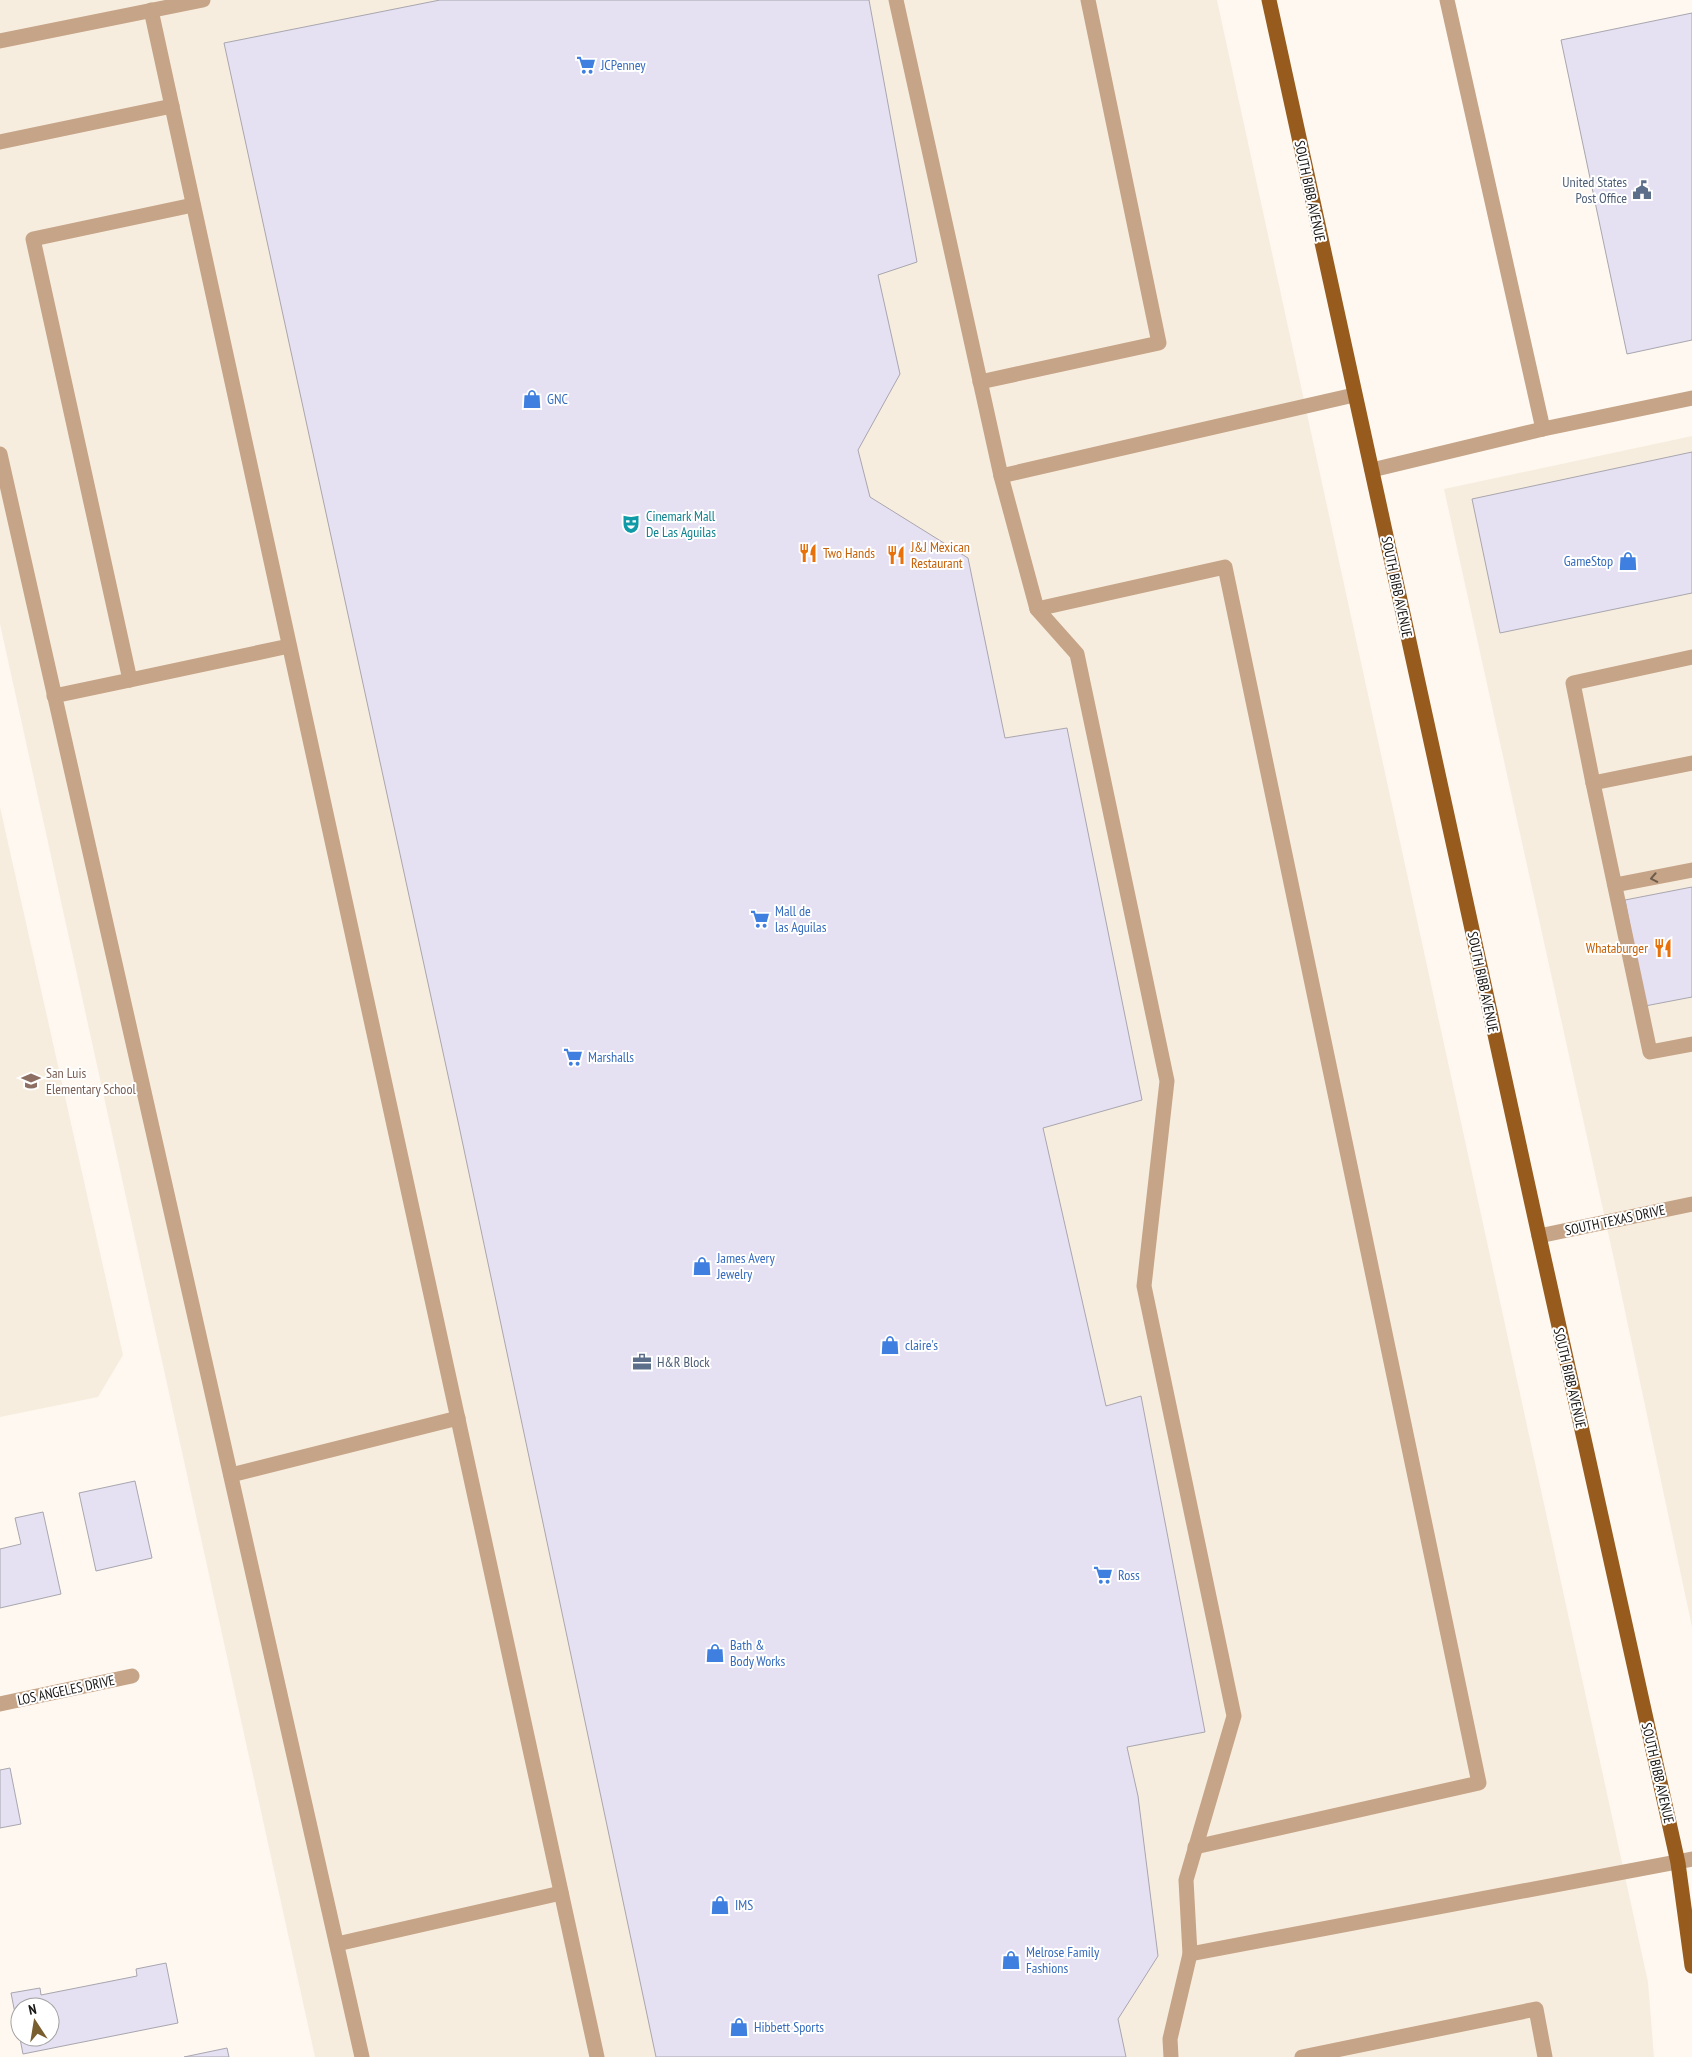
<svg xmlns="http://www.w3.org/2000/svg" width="1692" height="2057" viewBox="0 0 1692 2057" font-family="'PT Sans Narrow',sans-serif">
<rect width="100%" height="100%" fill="#fef8f0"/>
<g fill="#f7edde">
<path d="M0,0H1217L1648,1982L1654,2057H315L0,624Z"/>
<path d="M1692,436V1627L1615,1264L1444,489Z"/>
<path d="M0,807L123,1355L98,1397L0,1417Z"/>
</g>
<g fill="#e5e0f2" stroke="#a8a6ae" fill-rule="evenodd">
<path d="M440,0H869L917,262L878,275L900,374L858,450L870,497L968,558L1005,738L1067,728L1142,1100L1043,1128L1106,1406L1141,1396L1205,1732L1127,1747L1138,1796L1158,1956L1118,2019L1126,2057H656L459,1126L224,43Z"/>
<path d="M1692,13V340L1627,354L1561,40Z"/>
<path d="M1692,452V593L1500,633L1472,499Z"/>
<path d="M1692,887V997L1645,1006L1625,900Z"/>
<path d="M135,1481L152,1558L96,1571L79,1493Z"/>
<path d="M43,1512L61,1594L0,1608V1549L21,1544L15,1518Z"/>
<path d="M10,1768L21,1824L0,1828V1770Z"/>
<path d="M166,1963L178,2023L23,2054L11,1993L40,1988L41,1995L137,1976L136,1969ZM20,2007H50V2037H20Z"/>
<path d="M227,2048L229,2057H184Z"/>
</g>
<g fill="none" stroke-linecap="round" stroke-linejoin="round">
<g stroke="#c6a487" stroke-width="15">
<path d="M896,0L1001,476L1037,609L1077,654L1167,1081L1144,1286L1234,1716L1186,1880L1190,1954L1170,2039L1171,2057"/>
<path d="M1447,0L1543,429"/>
<path d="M151,10L597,2057"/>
<path d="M0,41L203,0"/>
<path d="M0,142L172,106"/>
<path d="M980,382L1159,343L1088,0"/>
<path d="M0,454L362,2057"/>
<path d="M1372,470L1543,429L1692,398"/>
<path d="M1001,476L1354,395"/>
<path d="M1037,609L1225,567L1479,1783L1195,1847"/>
<path d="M1692,657L1573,683L1593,783L1692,763"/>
<path d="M130,680L289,646"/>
<path d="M54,696L130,680L33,239L193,205"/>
<path d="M1593,783L1650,1052L1692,1044"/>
<path d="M1615,885L1692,870"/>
<path d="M1539,1236L1692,1204"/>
<path d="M231,1475L458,1418"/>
<path d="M0,1704L132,1676"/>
<path d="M337,1944L561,1893"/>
<path d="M1190,1954L1692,1859"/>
<path d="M1302,2057L1536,2009L1545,2057"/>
</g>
<path stroke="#975c1d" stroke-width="15" d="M1269,0L1539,1236L1678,1863L1692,1966"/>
</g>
<defs><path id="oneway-chevron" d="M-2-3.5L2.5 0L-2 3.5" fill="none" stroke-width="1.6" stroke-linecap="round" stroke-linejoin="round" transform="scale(1.25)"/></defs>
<use stroke="#6e5c4d" href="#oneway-chevron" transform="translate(1654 878) rotate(169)"/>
<defs>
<g id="supermarket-bare" transform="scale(1.5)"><path d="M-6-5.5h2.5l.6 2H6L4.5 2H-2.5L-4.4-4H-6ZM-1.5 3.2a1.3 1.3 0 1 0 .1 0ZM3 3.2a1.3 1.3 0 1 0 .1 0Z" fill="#3f7fe0" stroke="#fff" stroke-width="2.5" paint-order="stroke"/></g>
<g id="civic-bare" transform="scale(1.5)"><path d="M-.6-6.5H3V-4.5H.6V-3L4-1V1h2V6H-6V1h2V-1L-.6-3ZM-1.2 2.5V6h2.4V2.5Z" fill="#5c6f8a" stroke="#fff" stroke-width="2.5" paint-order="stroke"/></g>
<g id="shop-bare" transform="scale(1.5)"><path d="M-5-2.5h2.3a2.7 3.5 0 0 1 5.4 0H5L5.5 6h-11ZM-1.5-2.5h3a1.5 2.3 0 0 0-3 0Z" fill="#3f7fe0" stroke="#fff" stroke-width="2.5" paint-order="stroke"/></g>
<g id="theatre-bare" transform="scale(1.5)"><path d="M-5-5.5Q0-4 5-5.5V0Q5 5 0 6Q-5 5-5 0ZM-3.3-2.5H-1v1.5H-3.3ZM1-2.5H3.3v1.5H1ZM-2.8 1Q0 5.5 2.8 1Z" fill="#0f9aa8" stroke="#fff" stroke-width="2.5" paint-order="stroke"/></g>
<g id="restaurant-bare" transform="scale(1.5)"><path d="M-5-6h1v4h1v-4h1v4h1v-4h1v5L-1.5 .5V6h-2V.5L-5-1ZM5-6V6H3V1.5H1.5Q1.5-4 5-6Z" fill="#e8710a" stroke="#fff" stroke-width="2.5" paint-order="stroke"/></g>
<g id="school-bare" transform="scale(1.5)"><path d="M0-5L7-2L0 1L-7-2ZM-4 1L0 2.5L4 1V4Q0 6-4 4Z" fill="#8d6e63" stroke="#fff" stroke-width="2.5" paint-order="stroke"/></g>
<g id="office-bare" transform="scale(1.5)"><path d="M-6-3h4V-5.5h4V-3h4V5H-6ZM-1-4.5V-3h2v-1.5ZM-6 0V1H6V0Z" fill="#5c6f8a" stroke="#fff" stroke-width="2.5" paint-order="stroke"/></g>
</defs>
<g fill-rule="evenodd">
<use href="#supermarket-bare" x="586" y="65"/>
<use href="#civic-bare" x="1642" y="190"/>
<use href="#shop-bare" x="532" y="399"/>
<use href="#theatre-bare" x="631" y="524"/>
<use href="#restaurant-bare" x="808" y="553"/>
<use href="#restaurant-bare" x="896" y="555"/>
<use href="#shop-bare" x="1628" y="561"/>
<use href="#supermarket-bare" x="760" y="919"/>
<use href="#restaurant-bare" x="1663" y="948"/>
<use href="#supermarket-bare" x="573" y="1057"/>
<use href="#school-bare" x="31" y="1081"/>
<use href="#shop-bare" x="702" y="1266"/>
<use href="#shop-bare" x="890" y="1345"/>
<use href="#office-bare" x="642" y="1362"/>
<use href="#supermarket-bare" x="1103" y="1575"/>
<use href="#shop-bare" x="715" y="1653"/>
<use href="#shop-bare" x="720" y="1905"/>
<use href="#shop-bare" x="1011" y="1960"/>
<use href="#shop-bare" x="739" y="2027"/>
</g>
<g text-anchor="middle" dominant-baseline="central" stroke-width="4" stroke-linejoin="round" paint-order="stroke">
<g font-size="14" fill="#366cbe" stroke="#fff" text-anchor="start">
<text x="601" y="65">JCPenney</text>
<text x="547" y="399">GNC</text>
<text x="1613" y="561" text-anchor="end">GameStop</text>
<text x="775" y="911">Mall de<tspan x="775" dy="16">las Aguilas</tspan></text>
<text x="588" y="1057">Marshalls</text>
<text x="717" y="1258">James Avery<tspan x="717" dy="16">Jewelry</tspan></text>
<text x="905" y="1345">claire's</text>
<text x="1118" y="1575">Ross</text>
<text x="730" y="1645">Bath &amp;<tspan x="730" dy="16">Body Works</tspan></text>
<text x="735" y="1905">IMS</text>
<text x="1026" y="1952">Melrose Family<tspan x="1026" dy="16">Fashions</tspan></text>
<text x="754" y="2027">Hibbett Sports</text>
</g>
<g font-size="14" fill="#4e5e75" stroke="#fff" text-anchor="end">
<text x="1627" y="182">United States<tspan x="1627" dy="16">Post Office</tspan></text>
<text x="657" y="1362" text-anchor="start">H&amp;R Block</text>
</g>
<g font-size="14" fill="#171513" stroke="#fff">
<text transform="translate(1310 191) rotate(78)">SOUTH BIBB AVENUE</text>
<text transform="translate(1397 587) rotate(78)">SOUTH BIBB AVENUE</text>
<text transform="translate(1483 982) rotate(78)">SOUTH BIBB AVENUE</text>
<text transform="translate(1615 1220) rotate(-12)">SOUTH TEXAS DRIVE</text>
<text transform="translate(1570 1378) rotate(77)">SOUTH BIBB AVENUE</text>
<text transform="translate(66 1690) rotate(-12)">LOS ANGELES DRIVE</text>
<text transform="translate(1658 1773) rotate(77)">SOUTH BIBB AVENUE</text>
</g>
<g font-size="14" fill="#0d838f" stroke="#fff" text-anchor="start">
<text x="646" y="516">Cinemark Mall<tspan x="646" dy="16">De Las Aguilas</tspan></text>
</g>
<g font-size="14" fill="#c56008" stroke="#fff" text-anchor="start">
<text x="911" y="547">J&amp;J Mexican<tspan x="911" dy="16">Restaurant</tspan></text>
<text x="823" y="553">Two Hands</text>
<text x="1648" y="948" text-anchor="end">Whataburger</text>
</g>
<g font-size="14" fill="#785e54" stroke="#fff" text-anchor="start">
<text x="46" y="1073">San Luis<tspan x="46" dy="16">Elementary School</tspan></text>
</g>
</g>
<g transform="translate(35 2022) rotate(348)"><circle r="24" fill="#ffffff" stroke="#a2a1a1"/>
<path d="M0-4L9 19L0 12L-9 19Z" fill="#795e30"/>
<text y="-8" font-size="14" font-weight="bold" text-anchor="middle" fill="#171513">N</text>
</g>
</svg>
